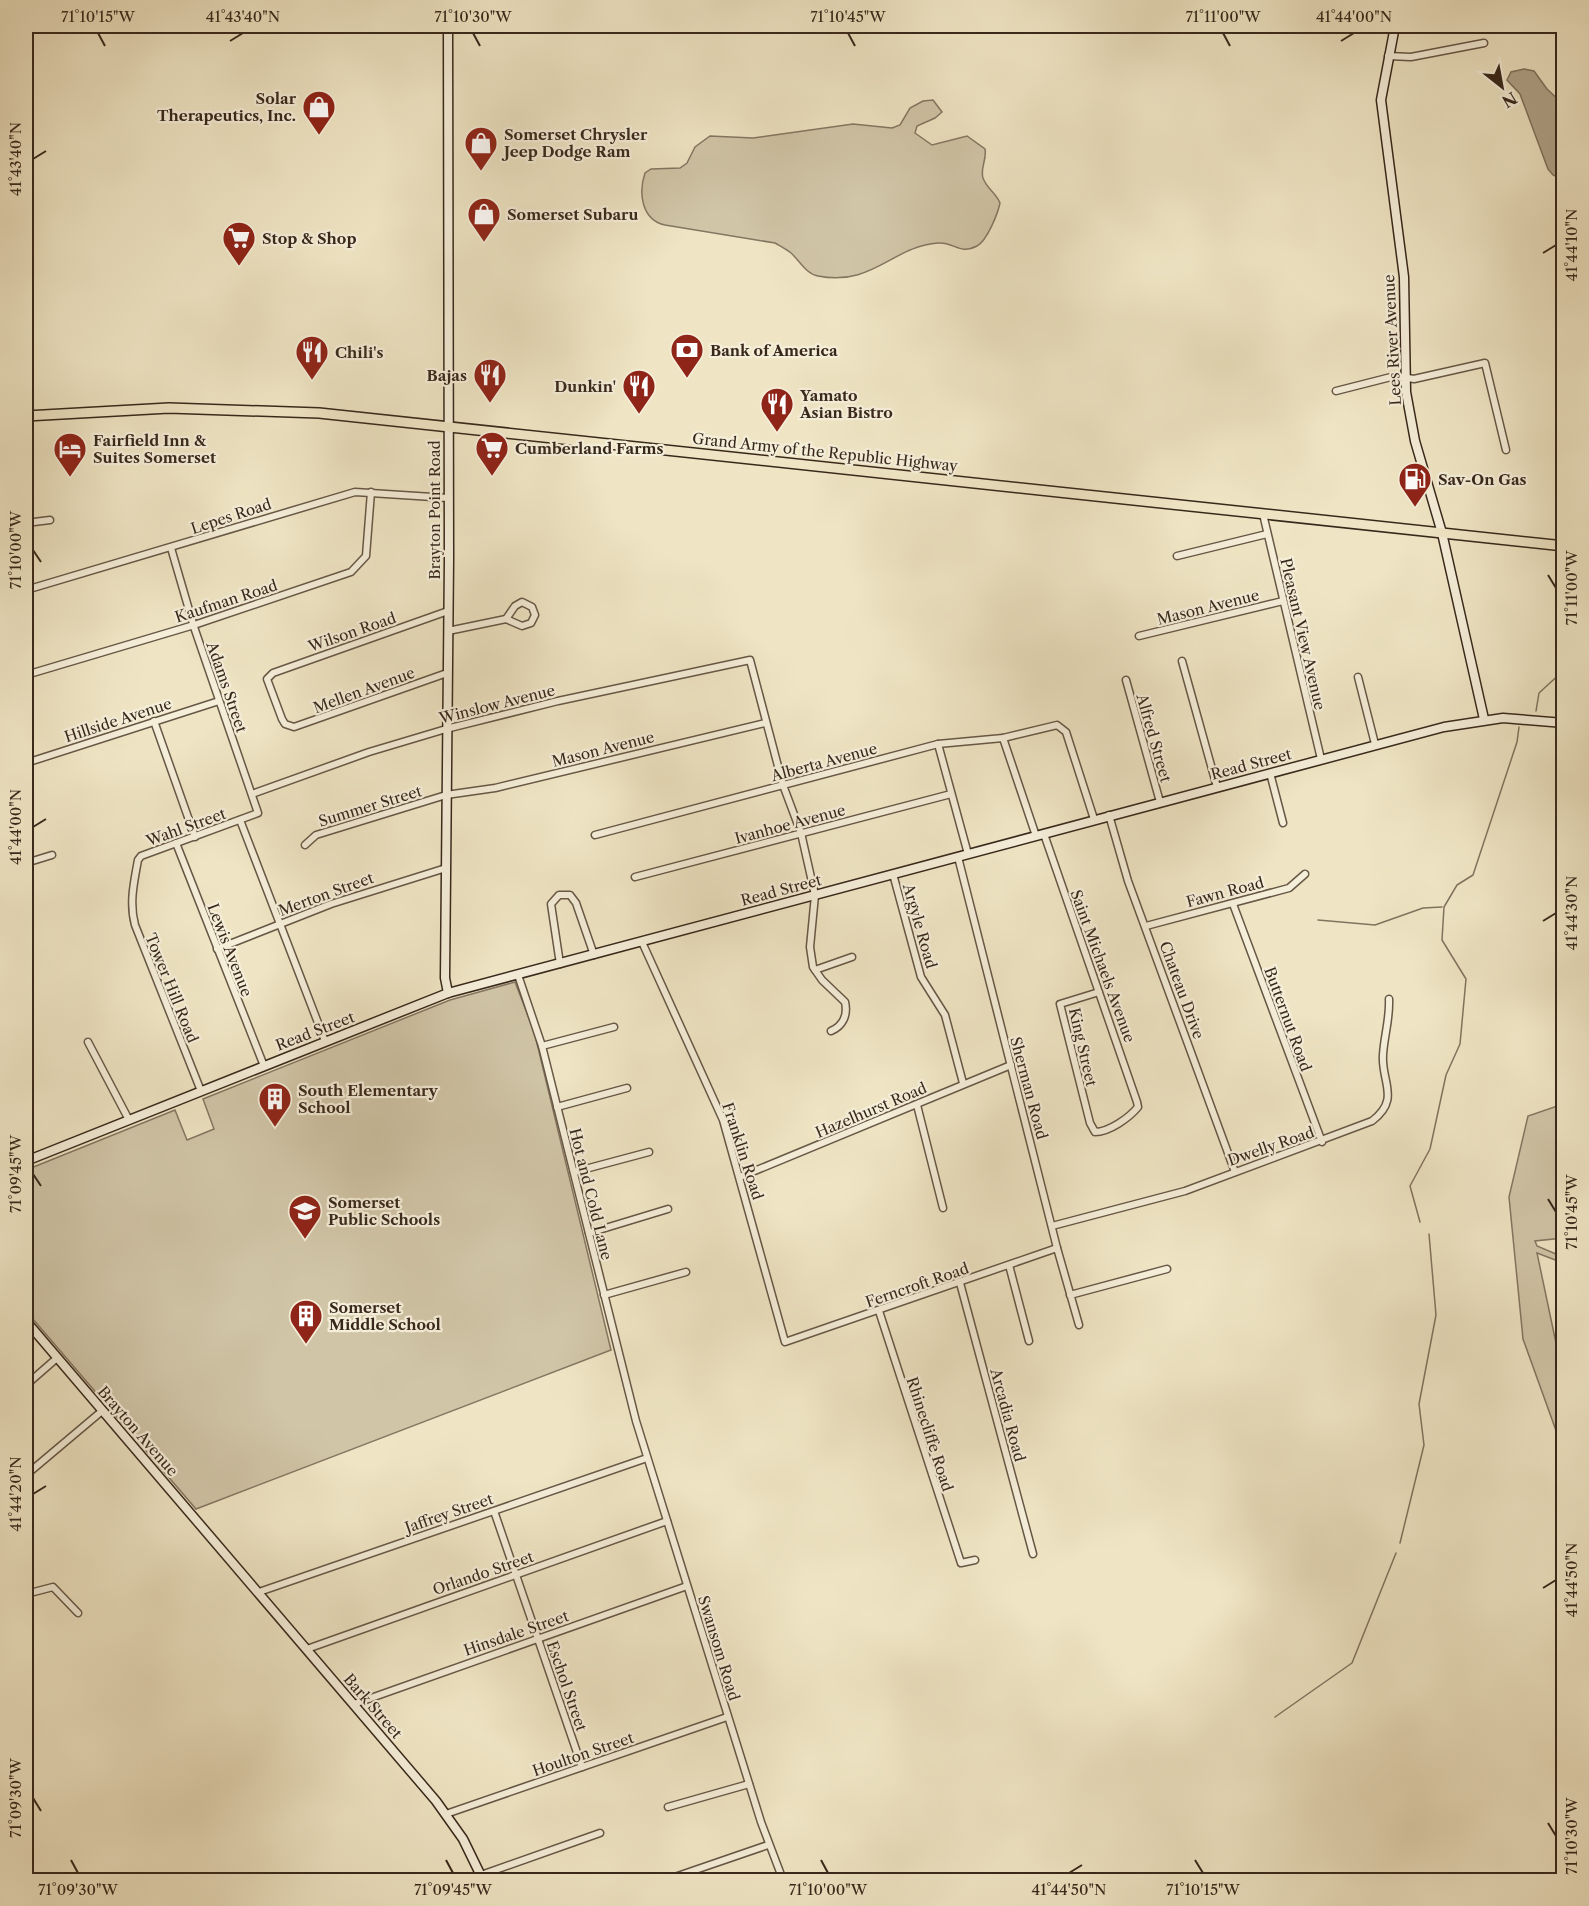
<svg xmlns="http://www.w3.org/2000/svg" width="1589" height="1906" viewBox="0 0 1589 1906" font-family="'Libre Caslon Text',serif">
<rect width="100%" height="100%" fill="#efe5c4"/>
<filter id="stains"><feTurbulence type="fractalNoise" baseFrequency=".00333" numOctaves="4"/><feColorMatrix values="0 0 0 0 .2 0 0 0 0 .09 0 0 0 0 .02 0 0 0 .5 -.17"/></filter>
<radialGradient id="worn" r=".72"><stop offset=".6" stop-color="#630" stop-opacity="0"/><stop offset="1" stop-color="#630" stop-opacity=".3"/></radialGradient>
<g fill="#d0c5a7" stroke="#847662" stroke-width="1.5">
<path d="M933,100L942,112L935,118L917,126L915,133L932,145L967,136L985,149C987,160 980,168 983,178C987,189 996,193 1000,203C998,213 987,241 977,246C959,255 955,242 938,243C893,246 872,287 818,276C806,274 799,260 791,253C786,249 780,246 775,243L665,225C642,220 638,194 645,173L651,169L680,168L687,163L695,147L710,136L753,138L853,124L892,128L900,125L910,108L923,101Z"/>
<path d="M515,982L534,1031L611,1350L196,1509L26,1311V1170L175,1110L187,1140L214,1129L203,1099L450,1000Z"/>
<path d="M1563,1104V1238L1535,1241L1537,1246L1563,1257V1263L1537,1253L1563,1376V1450L1523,1339L1509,1197L1528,1116Z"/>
</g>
<path fill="#b1a58b" stroke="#81735f" stroke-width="1.5" d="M1524,69L1534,71L1547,89L1563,104V180L1553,175L1548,169L1520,94L1507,80L1511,72Z"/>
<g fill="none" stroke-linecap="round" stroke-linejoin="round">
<g stroke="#81735f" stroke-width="1.5">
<path d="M1536,711L1539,693L1564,670"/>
<path d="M1318,920L1375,925L1423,908L1442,907"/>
<path d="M1420,1222L1410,1186L1430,1149L1446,1075L1460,1044L1466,979L1442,940L1444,907L1457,885L1473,875L1517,742L1519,727"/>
<path d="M1400,1543L1424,1445L1419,1404L1436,1315L1429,1234"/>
<path d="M1275,1717L1352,1663L1396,1553"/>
</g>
<g stroke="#665746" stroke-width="9">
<g id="street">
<path d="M1388,56L1411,57L1484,43"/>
<path d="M1336,391L1395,376L1414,379L1485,363L1506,450"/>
<path d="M1263,514L1321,759"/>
<path d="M26,523L50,520"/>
<path d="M171,548L194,627L258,813L141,856L138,860C134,882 129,903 135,925L201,1091"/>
<path d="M1177,556L1267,534"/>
<path d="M26,590L355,492L448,498"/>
<path d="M522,602L532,607L535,615L531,623L522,626L506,619L515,606Z"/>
<path d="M448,631L506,619"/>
<path d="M1139,636L1283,601"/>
<path d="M1182,661L1217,787"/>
<path d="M447,673L294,727L285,724L282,719L267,679L273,673L448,611"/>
<path d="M26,675L194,625L351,572L366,556L371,492"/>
<path d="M1358,677L1375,744"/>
<path d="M1126,680L1160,802"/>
<path d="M154,721L195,837"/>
<path d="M1003,738L1036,836"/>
<path d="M938,744L968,854"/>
<path d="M26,763L219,701"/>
<path d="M1270,773L1283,823"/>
<path d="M252,794L369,752L446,729L558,701L750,660L783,785L801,833L815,895L810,947L813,967L822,980L845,1002C848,1015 843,1026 831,1031"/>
<path d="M1109,815L1128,881L1235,1172"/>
<path d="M240,820L325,1041"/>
<path d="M1044,834L1137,1102L1138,1107C1129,1118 1109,1132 1095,1132L1090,1123L1060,1004L1099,992"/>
<path d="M595,835L938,744L1003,738L1057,725L1066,732L1094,819"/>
<path d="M176,843L264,1066"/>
<path d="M305,845L316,835L446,795L495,788L765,723"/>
<path d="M958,857L1057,1248L1079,1325"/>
<path d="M26,863L52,855"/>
<path d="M893,874L921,977L945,1015L963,1083"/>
<path d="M635,877L951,794"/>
<path d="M1233,904L1322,1142"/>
<path d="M1146,926L1289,888L1305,874"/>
<path d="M642,942L723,1120L785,1342L1057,1248"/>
<path d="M217,949L331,904L446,868"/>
<path d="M560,964L551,904L559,895H570L576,903L594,955"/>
<path d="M815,970L852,957"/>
<path d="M518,975L542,1046L636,1421L761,1822L783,1880"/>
<path d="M88,1042L129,1120"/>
<path d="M542,1046L614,1027"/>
<path d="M917,1105L943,1208"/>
<path d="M557,1107L627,1088"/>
<path d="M574,1172L649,1152"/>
<path d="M740,1177L1011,1065"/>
<path d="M1052,1226L1185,1191L1372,1121C1401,1099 1381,1082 1383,1055C1384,1036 1390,1019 1389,999"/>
<path d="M589,1233L668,1209"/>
<path d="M1009,1265L1029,1341"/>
<path d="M960,1283L1033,1554"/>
<path d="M604,1295L686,1272"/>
<path d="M1070,1295L1167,1269"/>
<path d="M879,1311L961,1563L975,1560"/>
<path d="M26,1385L57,1358"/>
<path d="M26,1475L102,1411"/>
<path d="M494,1511L582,1767"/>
<path d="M259,1592L647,1458"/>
<path d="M26,1594L53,1587L78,1613"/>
<path d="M307,1649L667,1521"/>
<path d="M354,1704L687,1586"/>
<path d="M668,1807L749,1784"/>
<path d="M446,1814L727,1717"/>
<path d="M481,1875L600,1833"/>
<path d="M666,1880L768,1845"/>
</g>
</g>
<g stroke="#38281c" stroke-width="11">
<g id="secondary">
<path d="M448,26L449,559L445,978L448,993"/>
<path d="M1395,26L1381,100L1404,277L1406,392L1415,441L1442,533L1484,719"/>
<path d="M26,1161L448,993L1444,727L1503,718L1564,723"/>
<path d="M26,1321L436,1801L463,1839L483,1880"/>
</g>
</g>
<g stroke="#38281c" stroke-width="12">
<path id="primary" d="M26,416L169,408L319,413L1564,546"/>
</g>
<use href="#street" stroke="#f5eed9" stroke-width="6"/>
<use href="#secondary" stroke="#f5eed9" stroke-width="8"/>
<use href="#primary" stroke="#efe5c4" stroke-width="9"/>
</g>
<path fill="none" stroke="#38281c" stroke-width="2" d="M98,33L105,46M473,33L480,46M848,33L855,46M1223,33L1230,46M230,41L243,33M1341,41L1354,33M33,159L46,151M1543,253L1556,245M33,550L41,562M1548,575L1556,588M33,827L46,819M1543,921L1556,913M33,1174L41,1186M1548,1199L1556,1212M33,1494L46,1486M1543,1588L1556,1580M33,1798L41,1811M1548,1823L1556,1836M71,1860L78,1873M446,1860L453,1873M821,1860L828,1873M1195,1860L1203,1873M1069,1873L1082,1865"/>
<defs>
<g id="shop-pin" transform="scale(1.725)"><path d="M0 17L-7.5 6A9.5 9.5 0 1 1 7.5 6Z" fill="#8f2418" stroke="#f5eed9"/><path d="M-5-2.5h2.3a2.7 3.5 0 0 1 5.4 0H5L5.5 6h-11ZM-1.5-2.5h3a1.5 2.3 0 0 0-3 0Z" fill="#fff"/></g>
<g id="supermarket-pin" transform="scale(1.725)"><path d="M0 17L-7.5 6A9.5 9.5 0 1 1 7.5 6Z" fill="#8f2418" stroke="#f5eed9"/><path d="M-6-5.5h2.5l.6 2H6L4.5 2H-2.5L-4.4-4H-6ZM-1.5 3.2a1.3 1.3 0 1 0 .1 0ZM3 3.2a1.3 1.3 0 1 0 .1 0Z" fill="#fff"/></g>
<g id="bank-pin" transform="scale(1.725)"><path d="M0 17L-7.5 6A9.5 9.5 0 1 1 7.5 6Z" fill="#8f2418" stroke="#f5eed9"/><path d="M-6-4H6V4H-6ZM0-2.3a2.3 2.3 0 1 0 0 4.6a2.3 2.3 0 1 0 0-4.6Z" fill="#fff"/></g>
<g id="restaurant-pin" transform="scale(1.725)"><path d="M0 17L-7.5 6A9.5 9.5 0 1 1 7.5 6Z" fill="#8f2418" stroke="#f5eed9"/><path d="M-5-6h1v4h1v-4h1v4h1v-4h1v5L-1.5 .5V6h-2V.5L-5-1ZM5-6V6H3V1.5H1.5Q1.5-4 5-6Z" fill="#fff"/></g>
<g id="hotel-pin" transform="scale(1.725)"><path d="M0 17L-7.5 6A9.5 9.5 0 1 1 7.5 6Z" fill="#8f2418" stroke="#f5eed9"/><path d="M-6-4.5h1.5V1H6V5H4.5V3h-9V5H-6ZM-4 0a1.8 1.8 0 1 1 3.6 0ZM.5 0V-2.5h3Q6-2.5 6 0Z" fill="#fff"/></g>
<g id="fuel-pin" transform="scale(1.725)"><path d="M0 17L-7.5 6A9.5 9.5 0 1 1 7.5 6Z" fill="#8f2418" stroke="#f5eed9"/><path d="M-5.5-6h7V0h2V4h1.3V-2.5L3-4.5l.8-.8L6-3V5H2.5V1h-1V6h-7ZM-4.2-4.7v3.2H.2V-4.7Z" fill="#fff"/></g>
<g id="building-pin" transform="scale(1.725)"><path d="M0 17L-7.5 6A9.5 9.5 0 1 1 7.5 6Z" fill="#8f2418" stroke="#f5eed9"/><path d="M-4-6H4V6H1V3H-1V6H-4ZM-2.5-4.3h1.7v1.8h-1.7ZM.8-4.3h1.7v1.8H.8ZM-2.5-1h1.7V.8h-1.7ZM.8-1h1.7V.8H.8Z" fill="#fff"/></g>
<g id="school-pin" transform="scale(1.725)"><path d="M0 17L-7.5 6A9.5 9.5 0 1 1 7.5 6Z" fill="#8f2418" stroke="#f5eed9"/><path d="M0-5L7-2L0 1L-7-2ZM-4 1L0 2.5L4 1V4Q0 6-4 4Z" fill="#fff"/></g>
</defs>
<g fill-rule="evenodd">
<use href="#shop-pin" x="319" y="107"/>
<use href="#shop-pin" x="481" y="143"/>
<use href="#shop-pin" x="484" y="214"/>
<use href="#supermarket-pin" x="239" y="238"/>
<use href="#bank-pin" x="687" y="350"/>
<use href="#restaurant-pin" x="312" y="352"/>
<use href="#restaurant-pin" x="490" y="375"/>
<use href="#restaurant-pin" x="639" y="386"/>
<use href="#restaurant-pin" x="777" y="404"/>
<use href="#supermarket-pin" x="492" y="448"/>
<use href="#hotel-pin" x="70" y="449"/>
<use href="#fuel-pin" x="1415" y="479"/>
<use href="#building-pin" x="275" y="1099"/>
<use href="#school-pin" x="305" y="1211"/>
<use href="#building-pin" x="306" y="1316"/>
</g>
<g text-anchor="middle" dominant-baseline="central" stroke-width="4.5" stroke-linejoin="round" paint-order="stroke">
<g font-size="15" font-weight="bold" fill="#38281c" stroke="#f5eed9" text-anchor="start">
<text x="296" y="98" text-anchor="end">Solar<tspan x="296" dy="17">Therapeutics, Inc.</tspan></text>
<text x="504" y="134">Somerset Chrysler<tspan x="504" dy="17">Jeep Dodge Ram</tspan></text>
<text x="507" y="214">Somerset Subaru</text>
<text x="262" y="238">Stop &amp; Shop</text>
<text x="710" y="350">Bank of America</text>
<text x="335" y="352">Chili's</text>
<text x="467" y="375" text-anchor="end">Bajas</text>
<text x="616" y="386" text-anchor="end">Dunkin'</text>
<text x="800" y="395">Yamato<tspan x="800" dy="17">Asian Bistro</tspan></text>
<text x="93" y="440">Fairfield Inn &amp;<tspan x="93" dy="17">Suites Somerset</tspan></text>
<text x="515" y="448">Cumberland Farms</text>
<text x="1438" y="479">Sav-On Gas</text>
<text x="298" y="1090">South Elementary<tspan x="298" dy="17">School</tspan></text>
<text x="328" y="1202">Somerset<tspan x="328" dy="17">Public Schools</tspan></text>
<text x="329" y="1307">Somerset<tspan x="329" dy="17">Middle School</tspan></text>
</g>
<g font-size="15" fill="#38281c" stroke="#f5eed9">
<text transform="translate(1392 340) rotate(-93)">Lees River Avenue</text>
<text transform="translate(825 452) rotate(6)">Grand Army of the Republic Highway</text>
<text transform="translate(434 510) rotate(-90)">Brayton Point Road</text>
<text transform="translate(231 516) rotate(-18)">Lepes Road</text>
<text transform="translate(226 601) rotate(-18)">Kaufman Road</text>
<text transform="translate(1208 607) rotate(-14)">Mason Avenue</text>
<text transform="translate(352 632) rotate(-19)">Wilson Road</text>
<text transform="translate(1303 634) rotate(77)">Pleasant View Avenue</text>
<text transform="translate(227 687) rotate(71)">Adams Street</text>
<text transform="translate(364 690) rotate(-20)">Mellen Avenue</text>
<text transform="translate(497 704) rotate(-14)">Winslow Avenue</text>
<text transform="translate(118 720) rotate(-18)">Hillside Avenue</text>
<text transform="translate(1154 738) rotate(74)">Alfred Street</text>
<text transform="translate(603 749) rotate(-14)">Mason Avenue</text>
<text transform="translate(824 762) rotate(-15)">Alberta Avenue</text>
<text transform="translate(1251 764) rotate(-15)">Read Street</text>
<text transform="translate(370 806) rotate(-17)">Summer Street</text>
<text transform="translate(790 824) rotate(-15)">Ivanhoe Avenue</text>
<text transform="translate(186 827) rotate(-20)">Wahl Street</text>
<text transform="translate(781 890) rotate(-15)">Read Street</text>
<text transform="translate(1225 892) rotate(-15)">Fawn Road</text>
<text transform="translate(326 894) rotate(-20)">Merton Street</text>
<text transform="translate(920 926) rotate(74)">Argyle Road</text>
<text transform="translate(230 950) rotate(69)">Lewis Avenue</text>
<text transform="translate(1103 966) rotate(70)">Saint Michaels Avenue</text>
<text transform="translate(172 988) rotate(68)">Tower Hill Road</text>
<text transform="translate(1182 990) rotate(70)">Chateau Drive</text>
<text transform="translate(1288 1019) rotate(70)">Butternut Road</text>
<text transform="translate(315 1031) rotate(-21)">Read Street</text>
<text transform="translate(1083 1047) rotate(77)">King Street</text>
<text transform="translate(1029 1088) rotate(75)">Sherman Road</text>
<text transform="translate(871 1110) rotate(-23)">Hazelhurst Road</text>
<text transform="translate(1271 1146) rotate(-19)">Dwelly Road</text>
<text transform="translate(743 1151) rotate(72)">Franklin Road</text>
<text transform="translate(591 1194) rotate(76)">Hot and Cold Lane</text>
<text transform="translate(917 1285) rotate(-19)">Ferncroft Road</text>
<text transform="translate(1008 1415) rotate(75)">Arcadia Road</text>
<text transform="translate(138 1431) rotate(49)">Brayton Avenue</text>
<text transform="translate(930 1434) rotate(72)">Rhinecliffe Road</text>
<text transform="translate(449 1513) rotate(-19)">Jaffrey Street</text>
<text transform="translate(483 1573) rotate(-19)">Orlando Street</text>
<text transform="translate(516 1633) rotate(-19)">Hinsdale Street</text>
<text transform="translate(719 1648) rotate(73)">Swansom Road</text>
<text transform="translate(567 1686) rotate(71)">Eschol Street</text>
<text transform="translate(373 1706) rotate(49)">Bark Street</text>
<text transform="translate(583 1754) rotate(-19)">Houlton Street</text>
</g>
</g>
<rect width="1589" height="1906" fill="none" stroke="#efe5c4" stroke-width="66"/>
<g transform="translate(1502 87) rotate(149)" stroke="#f5eed9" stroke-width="4.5" paint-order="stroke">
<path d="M0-4.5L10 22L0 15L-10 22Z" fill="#38281c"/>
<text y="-9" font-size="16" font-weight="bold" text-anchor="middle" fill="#38281c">N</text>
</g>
<rect x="33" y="33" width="1523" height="1840" fill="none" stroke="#38281c" stroke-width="2"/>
<g font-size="15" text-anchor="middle" fill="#38281c">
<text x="98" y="22">71°10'15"W</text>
<text x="243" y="22">41°43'40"N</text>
<text x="473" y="22">71°10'30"W</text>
<text x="848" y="22">71°10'45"W</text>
<text x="1223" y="22">71°11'00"W</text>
<text x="1354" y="22">41°44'00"N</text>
<text transform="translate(16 159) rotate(-90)" y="5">41°43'40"N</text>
<text transform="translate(1572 245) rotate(-90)" y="5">41°44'10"N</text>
<text transform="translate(16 550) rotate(-90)" y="5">71°10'00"W</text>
<text transform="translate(1572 588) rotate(-90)" y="5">71°11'00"W</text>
<text transform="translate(16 827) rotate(-90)" y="5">41°44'00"N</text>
<text transform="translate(1572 913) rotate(-90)" y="5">41°44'30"N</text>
<text transform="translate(16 1174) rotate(-90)" y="5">71°09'45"W</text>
<text transform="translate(1572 1212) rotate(-90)" y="5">71°10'45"W</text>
<text transform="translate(16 1494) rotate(-90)" y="5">41°44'20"N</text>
<text transform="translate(1572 1580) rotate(-90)" y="5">41°44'50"N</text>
<text transform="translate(16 1798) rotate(-90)" y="5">71°09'30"W</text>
<text transform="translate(1572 1836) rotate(-90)" y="5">71°10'30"W</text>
<text x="78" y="1895">71°09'30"W</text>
<text x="453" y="1895">71°09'45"W</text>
<text x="828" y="1895">71°10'00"W</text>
<text x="1069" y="1895">41°44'50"N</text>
<text x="1203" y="1895">71°10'15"W</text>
</g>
<rect width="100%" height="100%" filter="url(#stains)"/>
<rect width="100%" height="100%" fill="url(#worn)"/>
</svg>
